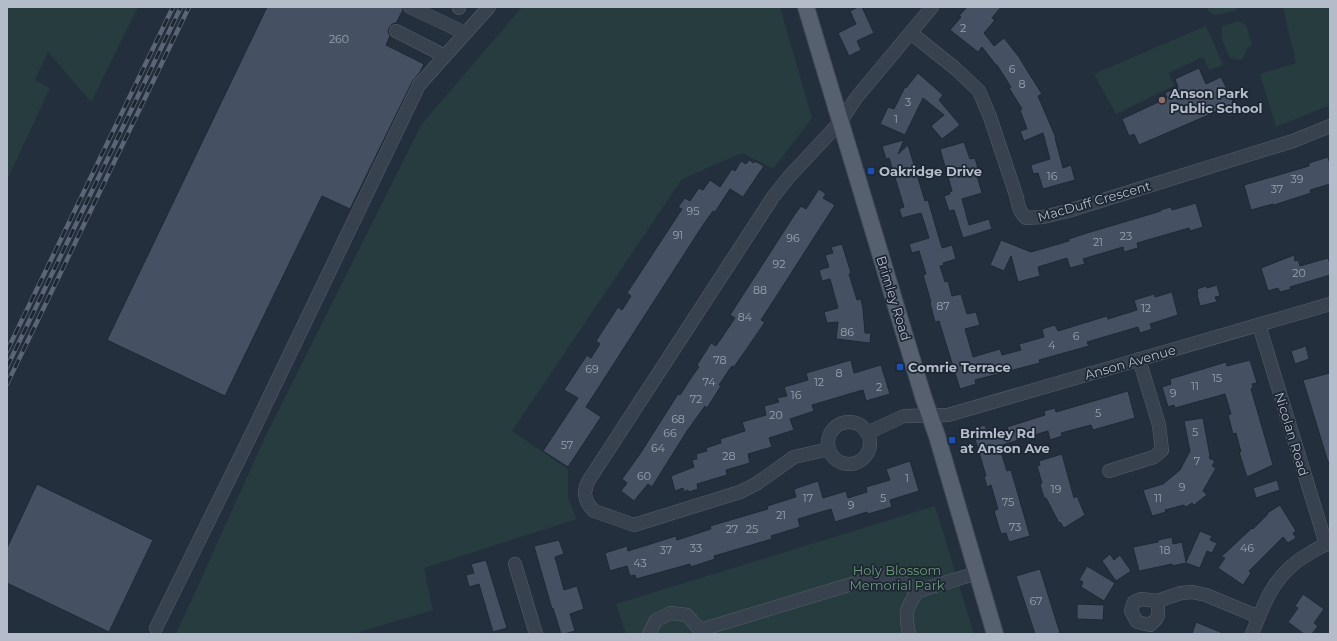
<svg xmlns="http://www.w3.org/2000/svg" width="1337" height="641" viewBox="0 0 1337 641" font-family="Montserrat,sans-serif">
<rect width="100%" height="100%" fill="#242f3e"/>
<g fill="#263c3f">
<path d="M7,7H138L91,102L48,52L35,80L50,88L7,180Z"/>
<path d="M522,7H780L812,118L773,169L742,153L682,179L512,431L568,469V498L577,519L424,568L433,610L353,634H176L267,433L421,125Z"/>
<path d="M1207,7H1237L1235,11L1214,15L1208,11Z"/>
<path d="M1283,7H1330V105L1276,127L1260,74L1296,63Z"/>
<path d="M1238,21L1246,25L1252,45L1247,48L1243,59L1238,60L1230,58L1222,39V26Z"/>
<path d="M1206,26L1223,65L1209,70L1203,57L1169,73L1174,86L1116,114L1094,74Z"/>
<path d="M935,506L974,634H626L616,604Z"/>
</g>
<g fill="#455162" stroke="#1f2835">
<path d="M267,7H402L403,10L396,23L392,24L389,28L388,32L390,36L386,45L424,64L420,72L412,82L350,209L322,196L225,396L107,340Z"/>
<path d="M858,7H862L874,33L857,41L861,50L849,56L838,33L856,24L850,11Z"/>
<path d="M967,7H1001L992,18L995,20L984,33L994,46L1004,38L1019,57L1028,72L1042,94L1038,96L1056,138H1055L1063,168L1071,165L1075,180L1043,189L1038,173L1033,174L1031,165L1050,159L1043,133L1024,141L1020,131L1027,129L1020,110L1022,109L1009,88L1011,87L997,65H996L982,47L978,52L950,30L961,17L959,16Z"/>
<path d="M1199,68L1206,84L1221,77L1234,104L1139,145L1134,134L1129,136L1122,119L1167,98L1165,93L1178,87L1175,79Z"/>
<path d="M918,73L943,95L939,100L960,125L942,139L931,126L944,115L923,98L905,135L880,124L888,107L894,109L905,87L906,88Z"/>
<path d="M904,140L898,154L908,145L925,201L928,200L942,248L952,245L956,259L943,263L944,265L940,266L945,282L948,281L952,296L961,294L967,314L976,312L980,325L965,329L973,357L1000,349L1002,355L1021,350L1019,344L1044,337L1042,329L1055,325L1058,331L1107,316L1108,319L1137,310L1134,300L1154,294L1155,297L1172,292L1178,315L1150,324L1152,329L1140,333L1138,327L1087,342L1089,346L1039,360L1040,363L975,380L976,384L960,389L939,321L935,322L930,303L931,302L923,275L926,274L919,251L912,253L909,244L929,238L924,222L921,213L902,218L899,209L904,207L889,158L886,159L882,146Z"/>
<path d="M964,142L970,159L975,158L978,168L975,169L982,193L962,199L969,225L989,219L992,229L963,238L954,210L949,211L944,196L950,194L949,192L952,191L940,149Z"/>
<path d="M1328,157L1330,164V184L1310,190L1311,193L1274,205L1273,204L1251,210L1244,185L1309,166V163Z"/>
<path d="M749,160L754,163L755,161L764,166L743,197L730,189L715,212L713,211L703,225L586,407L601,417L568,467L543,451L578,398L564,390L587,355L591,358L600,344L596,341L618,307L622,310L631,296L627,293L682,209L678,207L685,198L690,201L699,188L703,190L710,180L720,187L732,169L735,171L741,161L746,164Z"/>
<path d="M819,189L826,194L823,198L835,205L761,320L765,322L748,347L734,367L732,366L729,370L719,385L721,386L707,408L705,406L687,431L652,487L648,484L634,501L621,491L627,483L622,479L640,454L678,394L680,395L693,375L699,367L697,365L711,343L716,346L735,318L730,315L795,214L801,206L806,209Z"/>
<path d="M1196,203L1203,227L1190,231L1189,228L1137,243L1138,248L1124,252L1123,247L1083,259L1085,264L1070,268L1067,258L1038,267L1040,276L1018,282L1011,256L1004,271L990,265L1001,240L1031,252L1069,241V239L1087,233L1161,211L1160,210L1171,207L1172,210Z"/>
<path d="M842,244L851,273L849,274L857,300L861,299L863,309L865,333H871L870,343L836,339L838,322L827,323L824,312L838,308L830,279L822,281L819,270L829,267L825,255L833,253L831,247Z"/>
<path d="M1294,255L1295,261L1298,260L1300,266L1328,258L1330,263V275L1290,287L1291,289L1280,292L1278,288L1268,291L1261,268Z"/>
<path d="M1217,285L1220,296L1215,297L1217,302L1200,306L1197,294H1198L1197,289L1206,286L1207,288Z"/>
<path d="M1306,346L1309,359L1295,364L1291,351Z"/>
<path d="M851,360L854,373L881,365L890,394L866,401L863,390L812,405L814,411L790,419L794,430L769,438L772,447L748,454L750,463L726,470L727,475L697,484L698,489L689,492L688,490L684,492L683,488L675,491L671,476L694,467L692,460L697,459L696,454L707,451L706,448L721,443L720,439L745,431L742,422L766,415L764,406L779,402L777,398L787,396L784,387L808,380L806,373Z"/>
<path d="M1250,360L1257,383L1252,384L1253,388L1251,389L1273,465L1247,477L1239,452H1241L1236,433L1233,434L1228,415L1231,414L1225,394L1175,408L1174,405L1168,407L1162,387L1171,384L1170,379L1226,362L1227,366Z"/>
<path d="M1330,373V462H1328L1303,380Z"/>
<path d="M1128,391L1135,418L1093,430L1091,425L1061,433L1062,436L1050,440L1048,431L999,446L1007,471L1011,470L1030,536L1009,542L1006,533L1001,534L994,511L998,509L991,485L987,487L984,476H986L972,429L985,425L988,436L1008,430L1007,427L1045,415L1044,411L1055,408L1056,412Z"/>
<path d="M1203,418L1210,456L1209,458L1215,461L1212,466L1216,468L1203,491L1207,495L1194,505L1192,503L1186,507L1184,505L1165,510L1166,512L1152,516L1143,490L1163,484L1180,470L1190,451L1184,421Z"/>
<path d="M1062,454L1074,498L1077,496L1085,515L1064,528L1060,522L1059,523L1046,498H1044L1040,484L1042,483L1037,466L1040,465L1039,461Z"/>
<path d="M910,461L919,491L890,500L892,507L868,514L867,512L835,522L831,509L798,519L800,527L771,536L772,539L714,556L715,559L691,567L690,564L636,579L635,575L630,576L627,566L610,571L605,553L627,546L628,551L676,536L677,540L711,529L710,526L768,509L767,506L796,497L794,489L818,481L823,498L846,491L848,498L867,492L866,487L890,480L886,469Z"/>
<path d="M1277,480L1280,490L1256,498L1253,488Z"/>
<path d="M37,484L153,540L109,632L7,583V548Z"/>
<path d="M1280,505L1296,531L1293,533L1296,538L1288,543L1283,537L1249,571L1251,573L1243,585L1218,568L1225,558L1221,557L1252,528L1253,529L1268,514L1267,513Z"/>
<path d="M1200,531L1212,536L1210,540L1217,543L1212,553L1207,551L1200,568L1186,563L1172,566V564L1163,566L1139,571L1133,547L1158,542V540L1172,537L1173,544L1182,542L1186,562Z"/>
<path d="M559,540L564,554L555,557L564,590L577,586L584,609L570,614L575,631L564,634H561L553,608L552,609L534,546Z"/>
<path d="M1110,554L1114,560L1120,555L1131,571L1116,581L1102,561Z"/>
<path d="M486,560L507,628L493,632L479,584L469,587L466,575L474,573L471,564Z"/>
<path d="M1087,566L1115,583L1104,601L1081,587L1083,582L1079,580Z"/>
<path d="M1040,569L1060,633L1055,634H1035L1016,576Z"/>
<path d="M1303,594L1324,609L1314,623L1318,626L1312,634H1304L1288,622L1298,608L1295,606Z"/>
<path d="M1077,604L1104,605L1103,620L1077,619Z"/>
<path d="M1196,622L1225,634H1192Z"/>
</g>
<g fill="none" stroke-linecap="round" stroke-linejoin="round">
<g stroke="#565f6c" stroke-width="14">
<g id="minor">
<path d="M410,7L465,33"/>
<path d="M459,8V7"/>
<path d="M396,31L445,56"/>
<path d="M911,33L956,69L979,91L990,117L1017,198C1018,207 1020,212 1026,218L1043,217L1068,211L1293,141L1330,126"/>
<path d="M1259,325L1326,544"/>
<circle cx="849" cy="443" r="21"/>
<path d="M867,433L904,416L948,415L1330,304"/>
<path d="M829,449L794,457L756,484L740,492L634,525L594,511C585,502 582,492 589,480L773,197L788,178L841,121L856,98L932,7"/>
<path d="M1109,471L1154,457L1162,450L1159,425L1139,359"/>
<path d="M515,564L536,634"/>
<path d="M1141,599L1157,601C1159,614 1160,617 1150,625L1137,622L1131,611L1134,602Z"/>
<path d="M1157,601L1181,593L1192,592L1206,595L1259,617"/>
<path d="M156,628L251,435L419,85L489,7"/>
<path d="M649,634L656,620L671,613L687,615L700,630L888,573L918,591L977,573"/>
<path d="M909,634C905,612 905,609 918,591"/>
<path d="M1252,634C1266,598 1275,573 1310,553C1317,549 1323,545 1330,543"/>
</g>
</g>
<g stroke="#414a57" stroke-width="18">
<path id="major" d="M806,7L923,396L937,436L995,634"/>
</g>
<use href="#minor" stroke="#38414e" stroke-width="13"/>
<use href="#major" stroke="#56606e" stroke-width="16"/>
<g stroke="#5a6575" stroke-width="4.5">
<g id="rail">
<path d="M7,351L173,7"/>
<path d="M7,367L181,7"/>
<path d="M7,384L189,7"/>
</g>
</g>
<use href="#rail" stroke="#1d2633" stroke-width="3" stroke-dasharray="9" stroke-linecap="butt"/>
</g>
<circle fill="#8d6e63" stroke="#1d2633" stroke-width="1.5" cx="1162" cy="100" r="4"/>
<g fill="#1a4fb4" stroke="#1d2633" stroke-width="1.5">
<rect x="867" y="167" width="8" height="8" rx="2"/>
<rect x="896" y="363" width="8" height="8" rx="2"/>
<rect x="948" y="436" width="8" height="8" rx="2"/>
</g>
<g text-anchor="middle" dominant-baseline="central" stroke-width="3.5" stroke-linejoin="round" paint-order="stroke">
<g font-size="11" fill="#98a1af">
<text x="963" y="28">2</text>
<text x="339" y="39">260</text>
<text x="1012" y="69">6</text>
<text x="1022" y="84">8</text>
<text x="908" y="102">3</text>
<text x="896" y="119">1</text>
<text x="1052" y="176">16</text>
<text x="1297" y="179">39</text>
<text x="1277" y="189">37</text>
<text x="693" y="211">95</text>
<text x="678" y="235">91</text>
<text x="1126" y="236">23</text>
<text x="793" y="238">96</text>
<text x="1098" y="242">21</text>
<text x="779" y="264">92</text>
<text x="1299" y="273">20</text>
<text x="760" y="290">88</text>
<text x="943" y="306">87</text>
<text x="1146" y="308">12</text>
<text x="745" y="317">84</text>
<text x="847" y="332">86</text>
<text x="1076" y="336">6</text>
<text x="1052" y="345">4</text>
<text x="720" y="360">78</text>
<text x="592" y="369">69</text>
<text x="839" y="373">8</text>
<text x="1217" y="378">15</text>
<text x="709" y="382">74</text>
<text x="819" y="382">12</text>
<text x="1195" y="386">11</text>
<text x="879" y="387">2</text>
<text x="1173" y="393">9</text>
<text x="796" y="395">16</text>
<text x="696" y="399">72</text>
<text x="1098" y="413">5</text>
<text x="776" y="415">20</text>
<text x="678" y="419">68</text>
<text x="1195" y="432">5</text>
<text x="670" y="433">66</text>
<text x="567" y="445">57</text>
<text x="658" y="448">64</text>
<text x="729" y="456">28</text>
<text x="1197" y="461">7</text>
<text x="644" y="476">60</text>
<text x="907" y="478">1</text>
<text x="1182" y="487">9</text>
<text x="1056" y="489">19</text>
<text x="808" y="498">17</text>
<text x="883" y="498">5</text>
<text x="1158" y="498">11</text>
<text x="1008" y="502">75</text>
<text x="851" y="505">9</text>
<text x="781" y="515">21</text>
<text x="1015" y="527">73</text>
<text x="732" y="529">27</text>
<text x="752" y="529">25</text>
<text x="696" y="548">33</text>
<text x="1247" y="548">46</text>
<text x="666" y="550">37</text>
<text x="1165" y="550">18</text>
<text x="640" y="563">43</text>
<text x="1036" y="601">67</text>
</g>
<g font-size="13" font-weight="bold" fill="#b4bcc9" stroke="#1d2633" text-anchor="start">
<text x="1170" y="93">Anson Park<tspan x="1170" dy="15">Public School</tspan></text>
<text x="879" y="171">Oakridge Drive</text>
<text x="908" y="367">Comrie Terrace</text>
<text x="960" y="433">Brimley Rd<tspan x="960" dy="15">at Anson Ave</tspan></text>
</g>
<g font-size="13" fill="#b4bcc9" stroke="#1d2633">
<text transform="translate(1094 201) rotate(-16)">MacDuff Crescent</text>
<text transform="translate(894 298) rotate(73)">Brimley Road</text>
<text transform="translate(1130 362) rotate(-16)">Anson Avenue</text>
<text transform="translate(1292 434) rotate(73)">Nicolan Road</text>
</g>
<g font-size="13" fill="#6b9a76" stroke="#1d2633">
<text x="897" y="570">Holy Blossom<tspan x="897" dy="15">Memorial Park</tspan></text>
</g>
</g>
<rect width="1337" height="641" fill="none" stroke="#b4bcc9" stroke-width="16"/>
</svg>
